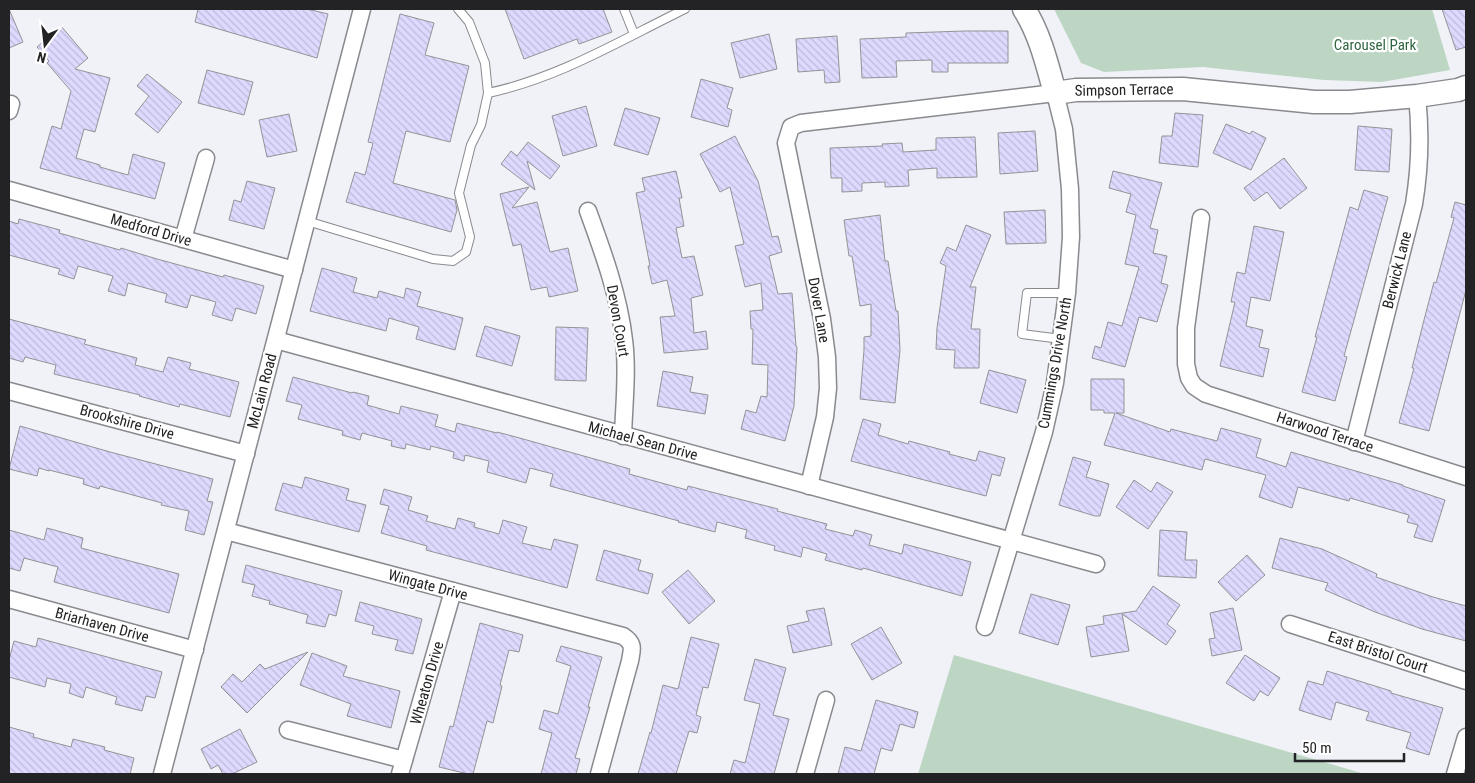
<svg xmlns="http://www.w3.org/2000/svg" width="1475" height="783" viewBox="0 0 1475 783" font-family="'Roboto Condensed',sans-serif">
<defs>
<pattern id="building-back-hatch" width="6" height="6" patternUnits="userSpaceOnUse" patternTransform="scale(1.25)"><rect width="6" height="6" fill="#ded9fe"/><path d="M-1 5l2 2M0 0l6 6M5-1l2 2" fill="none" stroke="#bebada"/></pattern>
</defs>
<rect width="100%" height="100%" fill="#f0f2f7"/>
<g fill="#bdd6c3">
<path d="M1054,9H1432L1450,70L1382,82L1324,80L1203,67L1104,72L1081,63Z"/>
<path d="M954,655L1365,774H918Z"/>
</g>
<g fill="url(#building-back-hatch)" stroke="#939397">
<path d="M9,9L23,42L9,48Z"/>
<path d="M198,9H307L328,14L317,58L195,22Z"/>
<path d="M505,9H603L612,32L579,44L577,39L524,59Z"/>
<path d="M1442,9H1466V47L1456,50Z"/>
<path d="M400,14L434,23L425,55L469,66L450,142L406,131L393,183L455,200L457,210L451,232L346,202L355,172L365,175L373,143L368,142Z"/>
<path d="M61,26L88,58L75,69L110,78L95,132L84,129L76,158L100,165V167L128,175L133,154L165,163L155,199L40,168L52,126L61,129L71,91L47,63L49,61L37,47Z"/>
<path d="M964,31H1008V63H948V72H932V60L896,61L897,77L862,78L860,39L906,37V33Z"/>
<path d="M769,34L777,69L740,78L731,43Z"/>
<path d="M837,36L840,82L825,83L824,70L798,72L796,39Z"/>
<path d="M207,70L253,82L244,115L198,103Z"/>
<path d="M147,74L182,102L158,133L135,114L149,96L137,86Z"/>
<path d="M701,79L733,88L727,108L732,110L728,127L691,117Z"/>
<path d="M586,106L597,146L563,156L552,116Z"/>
<path d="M625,108L660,118L648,155L614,145Z"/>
<path d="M1175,113L1203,115L1198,167L1159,163L1162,136H1172Z"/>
<path d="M289,114L297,151L267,157L259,120Z"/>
<path d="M1226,124L1250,134L1252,131L1266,138L1251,170L1213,153Z"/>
<path d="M1358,126L1392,129L1389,172L1355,170Z"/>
<path d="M1035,131L1038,171L1000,174L998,133Z"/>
<path d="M735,136L758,181L772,237L778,236L782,252L769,256L778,294L792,293L796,346L797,347L794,406L785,441L741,429L746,410L756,413L761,396L767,397L768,365L752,364L753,329H751L750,311L763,310L761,283L745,287L735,246L744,244L730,187L720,192L700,154Z"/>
<path d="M975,137L977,177L937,178V168L908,170L909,186L885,187V182L862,183V191L842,192V178H831L830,148L883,146L882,144L902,143L903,152L936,150V138Z"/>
<path d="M528,142L560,166L550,179L527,161L535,190L501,164L511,151L517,156Z"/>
<path d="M1284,158L1307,188L1280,209L1267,192L1254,201L1244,188Z"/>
<path d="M676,171L682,198H679L684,226L676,228L682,258L694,256L703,295L691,298L694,333L706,331L708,349L664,353L660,317L675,316L667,280L652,284L648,266H650L636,193L645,191L642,178Z"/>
<path d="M1113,171L1162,183L1150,228L1158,230L1153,253L1167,256L1161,283L1168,285L1157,322L1139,317L1125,367L1092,358L1095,346L1101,348L1108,322L1122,326L1139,267L1125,264L1136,215L1126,212L1131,194L1109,188Z"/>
<path d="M247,181L275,188L264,229L229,220L234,200L241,202Z"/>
<path d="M529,187L512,208L537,202L550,252L568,248L578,291L549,297L547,287L531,290L521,244L513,246L500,194Z"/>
<path d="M1364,190L1388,197L1344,356L1347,357L1335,401L1302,392L1317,337H1315L1350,207L1358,210Z"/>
<path d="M1455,202L1466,205V290L1429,431L1399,423L1414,368H1412L1424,320L1434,282L1436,283L1454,218L1451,217Z"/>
<path d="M1045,210L1046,243L1006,244L1004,212Z"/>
<path d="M880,215L885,261H888L896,311H898L900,350L895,403L860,399L864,350V337L871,336V304L860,306L852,256H849L844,220Z"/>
<path d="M19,219L60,230L59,233L120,250L121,248L157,259L223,277L224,275L264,286L256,314L236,308L232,321L212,315L216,302L191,295L187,308L165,302L167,294L128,283L125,296L108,291L113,276L78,266L74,279L58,274L60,269L9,255V221L18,224Z"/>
<path d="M966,225L991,235L970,287H976L971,329H980L979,368H954L955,350L936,349L937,328L946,266L940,263L947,247L956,251Z"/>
<path d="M1254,226L1284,232L1270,301L1251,297L1246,326L1263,330L1259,347L1269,349L1263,377L1220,366L1235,302H1231L1237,272L1245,274Z"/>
<path d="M322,268L357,278L353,292L377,298L379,291L404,298L406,288L421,292L417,306L463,318L455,350L416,339L419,327L389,318L386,331L310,311Z"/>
<path d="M9,319L86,340L84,344L137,358L135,365L163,372L168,357L191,363L189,369L239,382L230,417L180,404L179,407L139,396L140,395L54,374L56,365L25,357L23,362L9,358Z"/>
<path d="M485,326L520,336L512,366L476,356Z"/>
<path d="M556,327L588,328L586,381L555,380Z"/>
<path d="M989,370L1026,380L1017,413L980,403Z"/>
<path d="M663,371L693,377L690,392L708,395L705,414L657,406Z"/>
<path d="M293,377L352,393L353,392L369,396L367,405L399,414L401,406L438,415L435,426L455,432L457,423L497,433V432L516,437L630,469L629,474L687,490L688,486L778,509L777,511L827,524L825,529L853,536L855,530L872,535L869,545L902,554L904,544L971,562L962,596L863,568L862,570L825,560L827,554L803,547L801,557L774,550L775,546L745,538L747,530L717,522L715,532L678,522L679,521L550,486L553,474L530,468L526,483L487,472L489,461L465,455L464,461L453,458L454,452L431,446L430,450L406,444L405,449L391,446L392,441L362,433L360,440L342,435L343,431L298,419L302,405L286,401Z"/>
<path d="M1091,379H1124V413H1116L1170,432L1171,429L1217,441L1221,428L1261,439L1256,457L1286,467L1291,452L1403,485V486L1445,500L1432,542L1414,537L1418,525L1407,522L1409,515L1350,498L1349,501L1298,487L1292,508L1259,497L1266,475L1205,459L1202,470L1104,445L1115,413H1104V410H1091Z"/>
<path d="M863,419L881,424L878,435L908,444L909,441L950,452L949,454L976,461L979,451L1005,458L1000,476L992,474L986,496L851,461Z"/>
<path d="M20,426L110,452L213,479L207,501L213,502L204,535L185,530L189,511L161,505L162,503L100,486L99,489L83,484L84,479L49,470V471L39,468L37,476L9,469Z"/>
<path d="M1073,457L1091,462L1086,477L1109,484L1100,516H1095L1059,505Z"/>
<path d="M305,477L349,489L346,500L366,505L359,532L275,510L283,483L302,488Z"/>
<path d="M1134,480L1151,492L1157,482L1173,492L1148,529L1116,507Z"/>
<path d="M384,489L412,497L408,510L428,516L426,521L455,529L458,518L475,523L474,527L499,534L503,520L527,527L522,543L551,550L554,539L578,545L567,588L426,550L427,546L381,533L389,506L380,504Z"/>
<path d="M47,528L83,538L81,548L179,574L169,613L54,582L58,567L24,558L20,571L9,568V530L44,540Z"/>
<path d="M1160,530L1187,532L1185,560H1197L1196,578L1158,576Z"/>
<path d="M1280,538L1322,549L1377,574L1376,577L1433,597L1466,606V641L1422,629L1375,612L1325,590L1328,583L1272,568Z"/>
<path d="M604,550L641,560L638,570L653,574L648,594L596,580Z"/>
<path d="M1247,555L1265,575L1236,601L1218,582Z"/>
<path d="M246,565L342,591L336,616L329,614L325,627L306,623L308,615L269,604L270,601L252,596L255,585L242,582Z"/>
<path d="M688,570L715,601L689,624L662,592Z"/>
<path d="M1153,586L1180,605L1167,624L1176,631L1166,645L1122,614L1129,651L1091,657L1086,627L1104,624L1103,616L1136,611Z"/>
<path d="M1031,594L1070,605L1058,645L1019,633Z"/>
<path d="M360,602L422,619L413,654L395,650L398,640L372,634L374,626L355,621Z"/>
<path d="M824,608L832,645L793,653L787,626L809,621L806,611Z"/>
<path d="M1233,608L1242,650L1212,656L1209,639L1215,638L1210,613Z"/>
<path d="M480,623L523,635L519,652L509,650L500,685L502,686L493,723L487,721L473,774H468L439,767L450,726L453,727Z"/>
<path d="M881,627L902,663L872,680L851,644Z"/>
<path d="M691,637L719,644L708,688L703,687L696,715L701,717L697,733L689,731L676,774H638L650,732L651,733L663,685L678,689Z"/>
<path d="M38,638L162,672L155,698L146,696L142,711L115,704L117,697L86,687L83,698L69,693L71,684L47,678L45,687L9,677V660L14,641L36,647Z"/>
<path d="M561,646L602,657L588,707H590L575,758L580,759L576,774H541L552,733L539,729L544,710L558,714L571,666L556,661Z"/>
<path d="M308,652L247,713L221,687L233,674L242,682L260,664L265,669Z"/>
<path d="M312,653L347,666L343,676L400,691L391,728L347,716L351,704L300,685Z"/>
<path d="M1245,655L1280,678L1268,696L1260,691L1254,701L1226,683Z"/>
<path d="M755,659L786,668L773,715L789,719L774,774H730L734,760L745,763L760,704L744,700Z"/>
<path d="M1327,671L1391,691V693L1443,708L1429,755L1406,748L1411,733L1366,720L1369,712L1336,702L1331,720L1299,710L1308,681L1323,685Z"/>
<path d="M876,700L918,712L914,728L900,724L892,751L881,748L874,774H838L845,747L861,751Z"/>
<path d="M9,727L34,734L33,737L71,747L73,739L105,747L104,750L134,758L130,774H14L9,773Z"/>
<path d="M240,729L257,762L232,774H223L218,765L211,769L201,749Z"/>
</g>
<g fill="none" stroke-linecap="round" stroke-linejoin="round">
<g stroke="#888a8e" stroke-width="10">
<g id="lane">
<path d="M624,9L634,34"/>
<path d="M488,93C559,78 621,40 685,9"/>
<path d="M307,221L433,259L453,261L466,252L470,237L459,193L471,145L481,125L488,93L485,63L469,22L458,9"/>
<path d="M1061,339L1022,334L1027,293H1067"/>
</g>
</g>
<g stroke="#888a8e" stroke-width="19">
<g id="street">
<path d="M9,111L11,104"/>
<path d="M9,190L294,270"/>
<path d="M588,211C603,252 619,296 624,340C628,371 624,404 623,436"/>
<path d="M1201,218L1186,328V364L1189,378L1194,386L1206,394L1466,477"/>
<path d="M183,239L206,158"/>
<path d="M276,340L1096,564"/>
<path d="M9,391L246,454"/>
<path d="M1354,442L1414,204C1420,168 1421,133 1417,96"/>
<path d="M809,486L825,417L828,388L827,357L822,319L786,143L791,127L801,123L1055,93L1064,129L1070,189L1071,237L1067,293L1055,383L1044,432L985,627"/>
<path d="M226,531L623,636C635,644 632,649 630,661L599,774"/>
<path d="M9,599L195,650"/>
<path d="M1290,624L1466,681"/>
<path d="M288,730L404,760"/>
<path d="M162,774L362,9"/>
<path d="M400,774L453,591"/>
<path d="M805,774L826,700"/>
<path d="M1455,774L1466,737"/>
</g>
</g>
<g stroke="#888a8e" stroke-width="25">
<path id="secondary" d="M1024,9C1040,34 1047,64 1055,93L1076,90L1183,89L1314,102H1350L1417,96L1458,90L1466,87"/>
</g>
<use href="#lane" stroke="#fff" stroke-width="8"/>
<use href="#street" stroke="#fff" stroke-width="16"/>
<use href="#secondary" stroke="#fff" stroke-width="22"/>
</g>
<g text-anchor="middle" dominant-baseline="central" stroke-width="4.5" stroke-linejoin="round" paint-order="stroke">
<g font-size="15" fill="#316542" stroke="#fff">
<text x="1375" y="45">Carousel Park</text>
</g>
<g font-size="15" fill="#232325" stroke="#fff">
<text transform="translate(1124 90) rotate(-1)">Simpson Terrace</text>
<text transform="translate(151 230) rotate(16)">Medford Drive</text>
<text transform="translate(1397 270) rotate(-76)">Berwick Lane</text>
<text transform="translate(819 310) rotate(80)">Dover Lane</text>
<text transform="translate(618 321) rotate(80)">Devon Court</text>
<text transform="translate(1055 363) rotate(-80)">Cummings Drive North</text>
<text transform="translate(262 391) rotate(-75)">McLain Road</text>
<text transform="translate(127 422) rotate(15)">Brookshire Drive</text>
<text transform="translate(1325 432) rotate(18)">Harwood Terrace</text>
<text transform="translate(643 441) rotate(15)">Michael Sean Drive</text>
<text transform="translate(428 585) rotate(15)">Wingate Drive</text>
<text transform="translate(102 625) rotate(15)">Briarhaven Drive</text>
<text transform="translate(1378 652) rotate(18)">East Bristol Court</text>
<text transform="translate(427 683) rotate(-74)">Wheaton Drive</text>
</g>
</g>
<rect width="1475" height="783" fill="none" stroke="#232325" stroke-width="20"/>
<g transform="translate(45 45) rotate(195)" stroke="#ffffff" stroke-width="4" paint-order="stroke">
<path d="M0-4L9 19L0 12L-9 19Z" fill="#232325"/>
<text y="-8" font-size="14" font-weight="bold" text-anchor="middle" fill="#232325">N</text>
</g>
<path d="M1295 753v8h109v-8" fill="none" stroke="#232325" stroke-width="2.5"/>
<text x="1302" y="753" font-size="15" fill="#232325" stroke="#ffffff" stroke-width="4" paint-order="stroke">50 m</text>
</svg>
